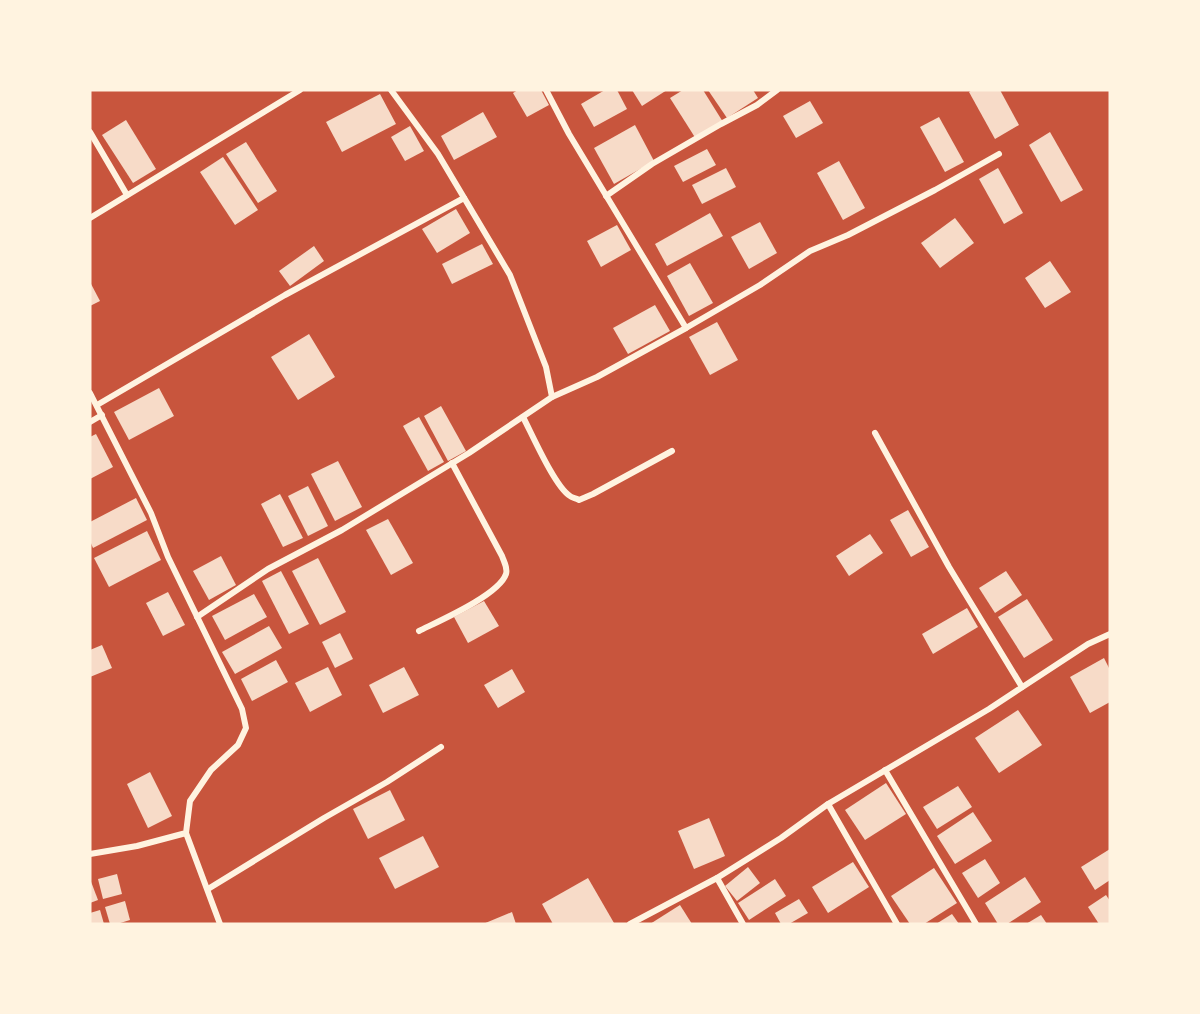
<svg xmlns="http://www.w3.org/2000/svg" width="1200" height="1014" viewBox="0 0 1200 1014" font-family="'Varela Round',sans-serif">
<rect width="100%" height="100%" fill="#c8553d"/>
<g fill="#f7dbc8">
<path d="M518,90H541L549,105L527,117L513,93Z"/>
<path d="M605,90H617L627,109L594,127L581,104Z"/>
<path d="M632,90H667L642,106Z"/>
<path d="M683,90H703L723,122L696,139L670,98Z"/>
<path d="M708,90H753L758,98L727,118Z"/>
<path d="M972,90H1000L1019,125L995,139L969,92Z"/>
<path d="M380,94L396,124L342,152L326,122Z"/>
<path d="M810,101L823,123L796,138L783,116Z"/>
<path d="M483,112L497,137L454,160L441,136Z"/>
<path d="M939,117L964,162L945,172L920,127Z"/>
<path d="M126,120L156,169L133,183L102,135Z"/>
<path d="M635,125L654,161L614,184L594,148Z"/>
<path d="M410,126L424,151L405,161L391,137Z"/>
<path d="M1050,132L1083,190L1061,202L1029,145Z"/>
<path d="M246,142L277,191L258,203L226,154Z"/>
<path d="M707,149L716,165L683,182L674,166Z"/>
<path d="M223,157L258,210L235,225L200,172Z"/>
<path d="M839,161L865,208L843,220L817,173Z"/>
<path d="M726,168L736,187L702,204L692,185Z"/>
<path d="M998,168L1023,213L1004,224L979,179Z"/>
<path d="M456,209L470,233L437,253L422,229Z"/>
<path d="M710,213L723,236L667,266L655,244Z"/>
<path d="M955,218L974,243L940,268L921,243Z"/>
<path d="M760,222L777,253L749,269L731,237Z"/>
<path d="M617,225L631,250L601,267L587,241Z"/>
<path d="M482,244L493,264L452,284L442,264Z"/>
<path d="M314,246L324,261L290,286L279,271Z"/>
<path d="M1050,261L1071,292L1045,308L1025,278Z"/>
<path d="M690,263L713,303L689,316L667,276Z"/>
<path d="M90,282L100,301L90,306Z"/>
<path d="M655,305L670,331L628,354L613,328Z"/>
<path d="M717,322L738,360L710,375L689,337Z"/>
<path d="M309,334L335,377L298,400L271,357Z"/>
<path d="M159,388L174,416L129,440L114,412Z"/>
<path d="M441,406L466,451L448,461L424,416Z"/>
<path d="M419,417L444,462L428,471L403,426Z"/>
<path d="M96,434L113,467L90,479V437Z"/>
<path d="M338,461L362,507L335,521L311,474Z"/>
<path d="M308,486L328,526L308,536L288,496Z"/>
<path d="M280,494L303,538L283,547L261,504Z"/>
<path d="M136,498L147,520L93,548L90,541V522Z"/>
<path d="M908,510L929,547L911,557L890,520Z"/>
<path d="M388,519L413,563L391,575L366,530Z"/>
<path d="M147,531L161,560L109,587L94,558Z"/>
<path d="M870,534L883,553L849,576L836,556Z"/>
<path d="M221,556L236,585L209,600L193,571Z"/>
<path d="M318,558L346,612L320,625L292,571Z"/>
<path d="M281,571L309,624L289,634L262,581Z"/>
<path d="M1006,571L1022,595L995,613L979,588Z"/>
<path d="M168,592L185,625L163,636L146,603Z"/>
<path d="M254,594L267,617L225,640L212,616Z"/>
<path d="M1027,599L1053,640L1024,658L998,617Z"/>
<path d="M484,601L499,626L468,643L454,617Z"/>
<path d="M967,608L978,627L933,654L922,634Z"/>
<path d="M269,626L282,648L235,674L222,652Z"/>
<path d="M340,633L353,659L335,668L322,642Z"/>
<path d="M102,645L112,668L90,677V650Z"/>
<path d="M1104,658L1110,670V702L1090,713L1070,677Z"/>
<path d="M276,660L288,682L252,701L241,679Z"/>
<path d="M328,667L342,695L310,712L295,683Z"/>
<path d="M404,667L419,695L383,713L369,685Z"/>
<path d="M512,669L525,692L498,708L484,685Z"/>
<path d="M1018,710L1042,745L999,773L975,738Z"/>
<path d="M150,772L172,816L148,828L127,784Z"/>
<path d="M886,783L906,814L865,840L845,810Z"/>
<path d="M958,786L972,807L937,829L923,807Z"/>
<path d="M390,790L405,820L368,839L353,809Z"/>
<path d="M973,812L992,841L955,864L937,836Z"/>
<path d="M709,818L725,856L694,869L678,831Z"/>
<path d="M423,836L439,867L395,889L379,858Z"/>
<path d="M1110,849V880L1095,890L1081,867Z"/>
<path d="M985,859L1000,883L978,898L962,873Z"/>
<path d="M853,862L869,887L828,913L812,887Z"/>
<path d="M748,867L760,883L737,901L725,886Z"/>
<path d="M934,868L957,903L924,924H910L891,896Z"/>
<path d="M117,874L122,894L103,899L98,879Z"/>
<path d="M1025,877L1041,902L1007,924H998L985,903Z"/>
<path d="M588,878L614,923L611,924H553L542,904Z"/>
<path d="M90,879L98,900L90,903Z"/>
<path d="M775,879L786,896L749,920L738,903Z"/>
<path d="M1106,895L1110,901V924H1099L1088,907Z"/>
<path d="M799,899L808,913L789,924H781L775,913Z"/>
<path d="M125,901L130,920L117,924H110L105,907Z"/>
<path d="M680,905L692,924H650Z"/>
<path d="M100,910L104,924H90V913Z"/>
<path d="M512,912L516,924H483Z"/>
<path d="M952,914L959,924H936Z"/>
<path d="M1041,915L1047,924H1026Z"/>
</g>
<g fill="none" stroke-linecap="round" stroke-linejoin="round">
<g stroke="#fff3e0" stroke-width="6">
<path d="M391,90L438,154L510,275L546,367L552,397"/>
<path d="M546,90L569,134L686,328"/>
<path d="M90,132L127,195"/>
<path d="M606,196L652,164L721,124L757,105L777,90"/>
<path d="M90,218L300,90"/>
<path d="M90,393L151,513L168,557L242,709L246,728L238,745L211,770L190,801L186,833L137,846L90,854"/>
<path d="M97,405L285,295L464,198"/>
<path d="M523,417C532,434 555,487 570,496C572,498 576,498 579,500L593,494L672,451"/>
<path d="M90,422L102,415"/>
<path d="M875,433L949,567L1022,687"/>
<path d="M197,617L268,569L342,530L469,453L552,397L597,377L686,328L760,285L810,251L848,235L935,190L999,154"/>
<path d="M419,631C439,621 499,595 506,574C508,568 504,562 502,556L452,463"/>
<path d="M885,770L976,924"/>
<path d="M828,804L897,924"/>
<path d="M186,833L220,924"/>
<path d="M717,878L743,924"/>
<path d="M208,889L324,818L387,782L441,747"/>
<path d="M630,924L717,878L781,838L828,804L989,709L1088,644L1110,634"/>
</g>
</g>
<rect width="1200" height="1014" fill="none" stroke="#fff3e0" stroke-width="183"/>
</svg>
